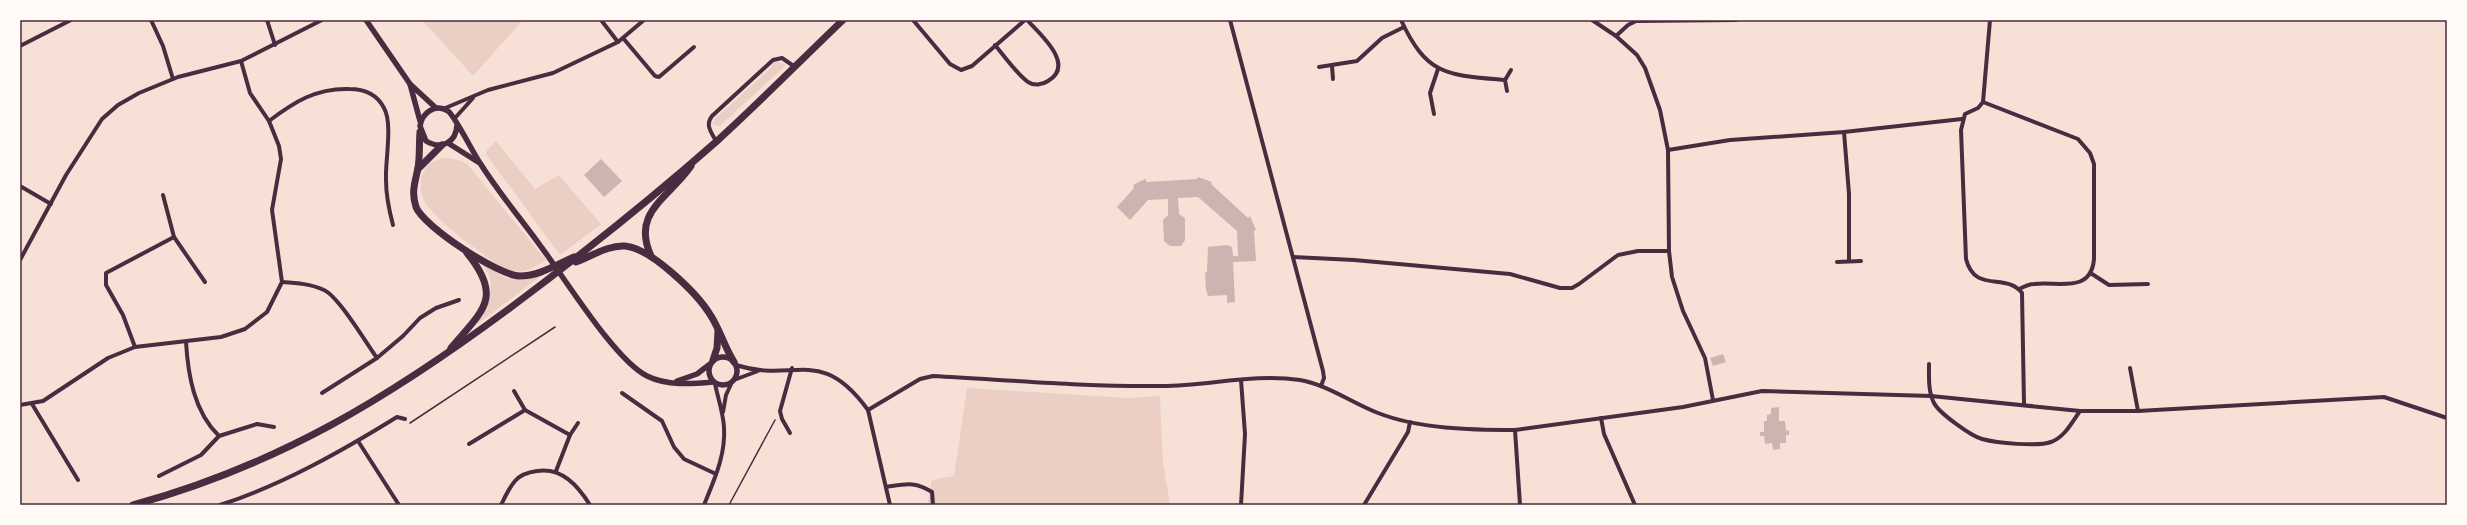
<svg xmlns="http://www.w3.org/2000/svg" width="2467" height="525" viewBox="0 0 2467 525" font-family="Roboto,sans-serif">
<rect width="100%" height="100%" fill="#f7e1d7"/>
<g fill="#ebcfc5">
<path d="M422,20H523L473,76Z"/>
<path d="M776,61L786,65L720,126L712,124L717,115L718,116L773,66L772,64Z"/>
<path d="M496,141L535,189L559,175L601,224L561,254L558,252L486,154L487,150Z"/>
<path d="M448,158L459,160L468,165L546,260C536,267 522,275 509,270C491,263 436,220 426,204C421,196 419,184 422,175C427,162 435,159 448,158Z"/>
<path d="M484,263C507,282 518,285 545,273L479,323L477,321C488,304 499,282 482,265Z"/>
<path d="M967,388L1129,398L1160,396L1163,462L1170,505H927L932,480L954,476Z"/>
</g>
<g fill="#ccb4b1">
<path d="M601,159L622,181L604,197L584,175Z"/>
<path d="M1198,177L1212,182L1211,184L1248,218L1250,216L1256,230L1254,231L1256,261L1233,262L1235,302L1227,303V295L1208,296L1206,290L1205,272H1207L1208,247L1227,245L1232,247L1233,256H1238L1237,231L1198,197L1178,198L1179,214L1185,218V240L1181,246H1170L1164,241L1163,220L1168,215V199L1148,200L1130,220L1117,207L1134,188L1133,185L1145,179L1147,182L1197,179Z"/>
<path d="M1723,354L1726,362L1713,366L1710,358Z"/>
<path d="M1779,407V421H1785L1786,431L1789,430V435H1786V443H1780V449L1773,450L1772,443L1765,444L1764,436H1760V432H1764V421H1767V415L1771,414V408Z"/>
</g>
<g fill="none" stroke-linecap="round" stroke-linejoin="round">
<g stroke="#4a2c40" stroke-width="1.5">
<path d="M410,423L555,327"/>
<path d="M729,505L775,420"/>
</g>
<g stroke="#4a2c40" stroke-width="4">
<path d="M151,20L163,46L173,79"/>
<path d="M267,20L275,45"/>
<path d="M601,20L618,42"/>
<path d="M913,20L950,64L961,70L972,66L1025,20"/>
<path d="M1230,20L1323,371L1324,378L1321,386"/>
<path d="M1401,20C1427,76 1447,75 1505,80L1511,70"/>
<path d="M1592,20L1616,36L1637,55L1645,68L1660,110L1668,150L1669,251L1672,277L1683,311L1705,358L1713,400"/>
<path d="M1990,20L1983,102L1978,108L1965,114L1961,130L1966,259C1975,294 2006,272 2022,293L2024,404"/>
<path d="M1616,36L1628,25L1636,21L1736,20"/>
<path d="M623,38L655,76L659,77L694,47"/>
<path d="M995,45C1005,57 1016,73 1028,82C1034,86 1042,85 1048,81C1076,65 1040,34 1027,20"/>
<path d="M20,46L71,20"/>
<path d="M1332,66L1333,79"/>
<path d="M1319,67L1357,61L1382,38L1404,27"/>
<path d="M1505,80L1507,91"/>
<path d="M1983,102L2078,139L2090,153L2094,164V259C2091,294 2058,281 2034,284C2029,284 2023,287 2019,289"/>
<path d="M443,109L488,90L553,73L618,42L644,20"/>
<path d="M1434,114L1430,93L1438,69"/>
<path d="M455,118L473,98"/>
<path d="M269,121C294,102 316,88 349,89C363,89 377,94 384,108C393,124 385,161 386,180C386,196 389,210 393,225"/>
<path d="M1844,132L1849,194V261"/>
<path d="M716,141C711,132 705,125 712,116L773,60L782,58L795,67"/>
<path d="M1668,150L1730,140L1844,132L1962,119"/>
<path d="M20,186L51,204"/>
<path d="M163,195L174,237L205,282"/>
<path d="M1293,257L1354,260L1510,274L1560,288H1572L1579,284L1618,255L1638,251H1669"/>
<path d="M20,260L66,175L102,119L118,105L139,93L178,77L241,61L322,20"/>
<path d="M1837,262L1861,261"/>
<path d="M2092,274L2109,285L2148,284"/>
<path d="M282,282C297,283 311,284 324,290C339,297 366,343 377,358"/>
<path d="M186,342C188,375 194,412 219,436"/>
<path d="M135,347L123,315L106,285V273L174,237"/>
<path d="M1929,364C1929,376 1928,392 1934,403C1939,413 1971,436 1982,439C1997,443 2037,447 2051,442C2065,437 2072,422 2080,411"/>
<path d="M736,365C795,384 820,344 868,410L890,505"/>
<path d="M2130,368L2138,411"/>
<path d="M734,380L758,371"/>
<path d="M1241,380L1245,434L1241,505"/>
<path d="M514,391L525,410"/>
<path d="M322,393L377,358L403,336L420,318L436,308L459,300"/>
<path d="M622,393L662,421L674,447L684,459L716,474"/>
<path d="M32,404L78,480"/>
<path d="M20,405L43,401L108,358L135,347L221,337L245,329L267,312L282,282L272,210L281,159L279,146L269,121L250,93L241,61"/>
<path d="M868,410L920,379L933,376C1009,380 1086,387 1162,386C1208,386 1254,373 1300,380C1328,385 1352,403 1378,413C1419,429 1471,430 1515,430L1683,407L1762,391L1931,396L2080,411H2138L2384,397L2447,418"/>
<path d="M723,412L726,395L732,382"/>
<path d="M1601,418L1604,434L1635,505"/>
<path d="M1515,430L1520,505"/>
<path d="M790,433L782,419L780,411L792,368"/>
<path d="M570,435L578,423"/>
<path d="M358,441L399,505"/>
<path d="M469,444L525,410L570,435L556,471"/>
<path d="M159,476L201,455L219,436L257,424L274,427"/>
<path d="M886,487C906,484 915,481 932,492L933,505"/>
<path d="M220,505C282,485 342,451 397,417L405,419"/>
<path d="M501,505C505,497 509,488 515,481C520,475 529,472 537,471C562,467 578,486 590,505"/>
<path d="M704,505C714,480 726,455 724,427C723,412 718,398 715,384"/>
<path d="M1364,505L1408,432L1410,422"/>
</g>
<g stroke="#4a2c40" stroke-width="5.5">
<path d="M366,20L410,84L436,108"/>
<path d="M410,84L420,121"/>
<path d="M457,125C456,143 441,150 426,141L420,126C422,113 435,103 448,111C455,116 473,153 480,163C498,192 522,220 542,248C566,280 615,360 647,376C667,386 692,384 713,382"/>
<path d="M448,143L478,162"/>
<circle cx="723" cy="371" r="14"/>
<path d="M677,381L697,374L710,364"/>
</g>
<g stroke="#4a2c40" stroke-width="7">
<path d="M420,132C419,144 420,156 418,168C415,183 411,192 416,207C423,226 499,276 520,276C539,276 556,265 574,257"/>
<path d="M418,169L442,145"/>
<path d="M651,256C631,212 668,199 691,166"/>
<path d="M576,262C592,256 608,245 625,246C651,248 698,294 711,316C720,330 725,348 734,362"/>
<path d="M451,348C482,311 504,298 467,253"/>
<path d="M713,360L717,348L718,331"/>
<path d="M133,505C279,465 390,397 510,308C581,255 650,200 717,141C760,102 801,60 843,20"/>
</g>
</g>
<rect width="2467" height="525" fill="none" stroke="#fffaf5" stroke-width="42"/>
<rect x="21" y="21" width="2425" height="483" fill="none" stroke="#4a2c40" stroke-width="1.5"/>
</svg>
